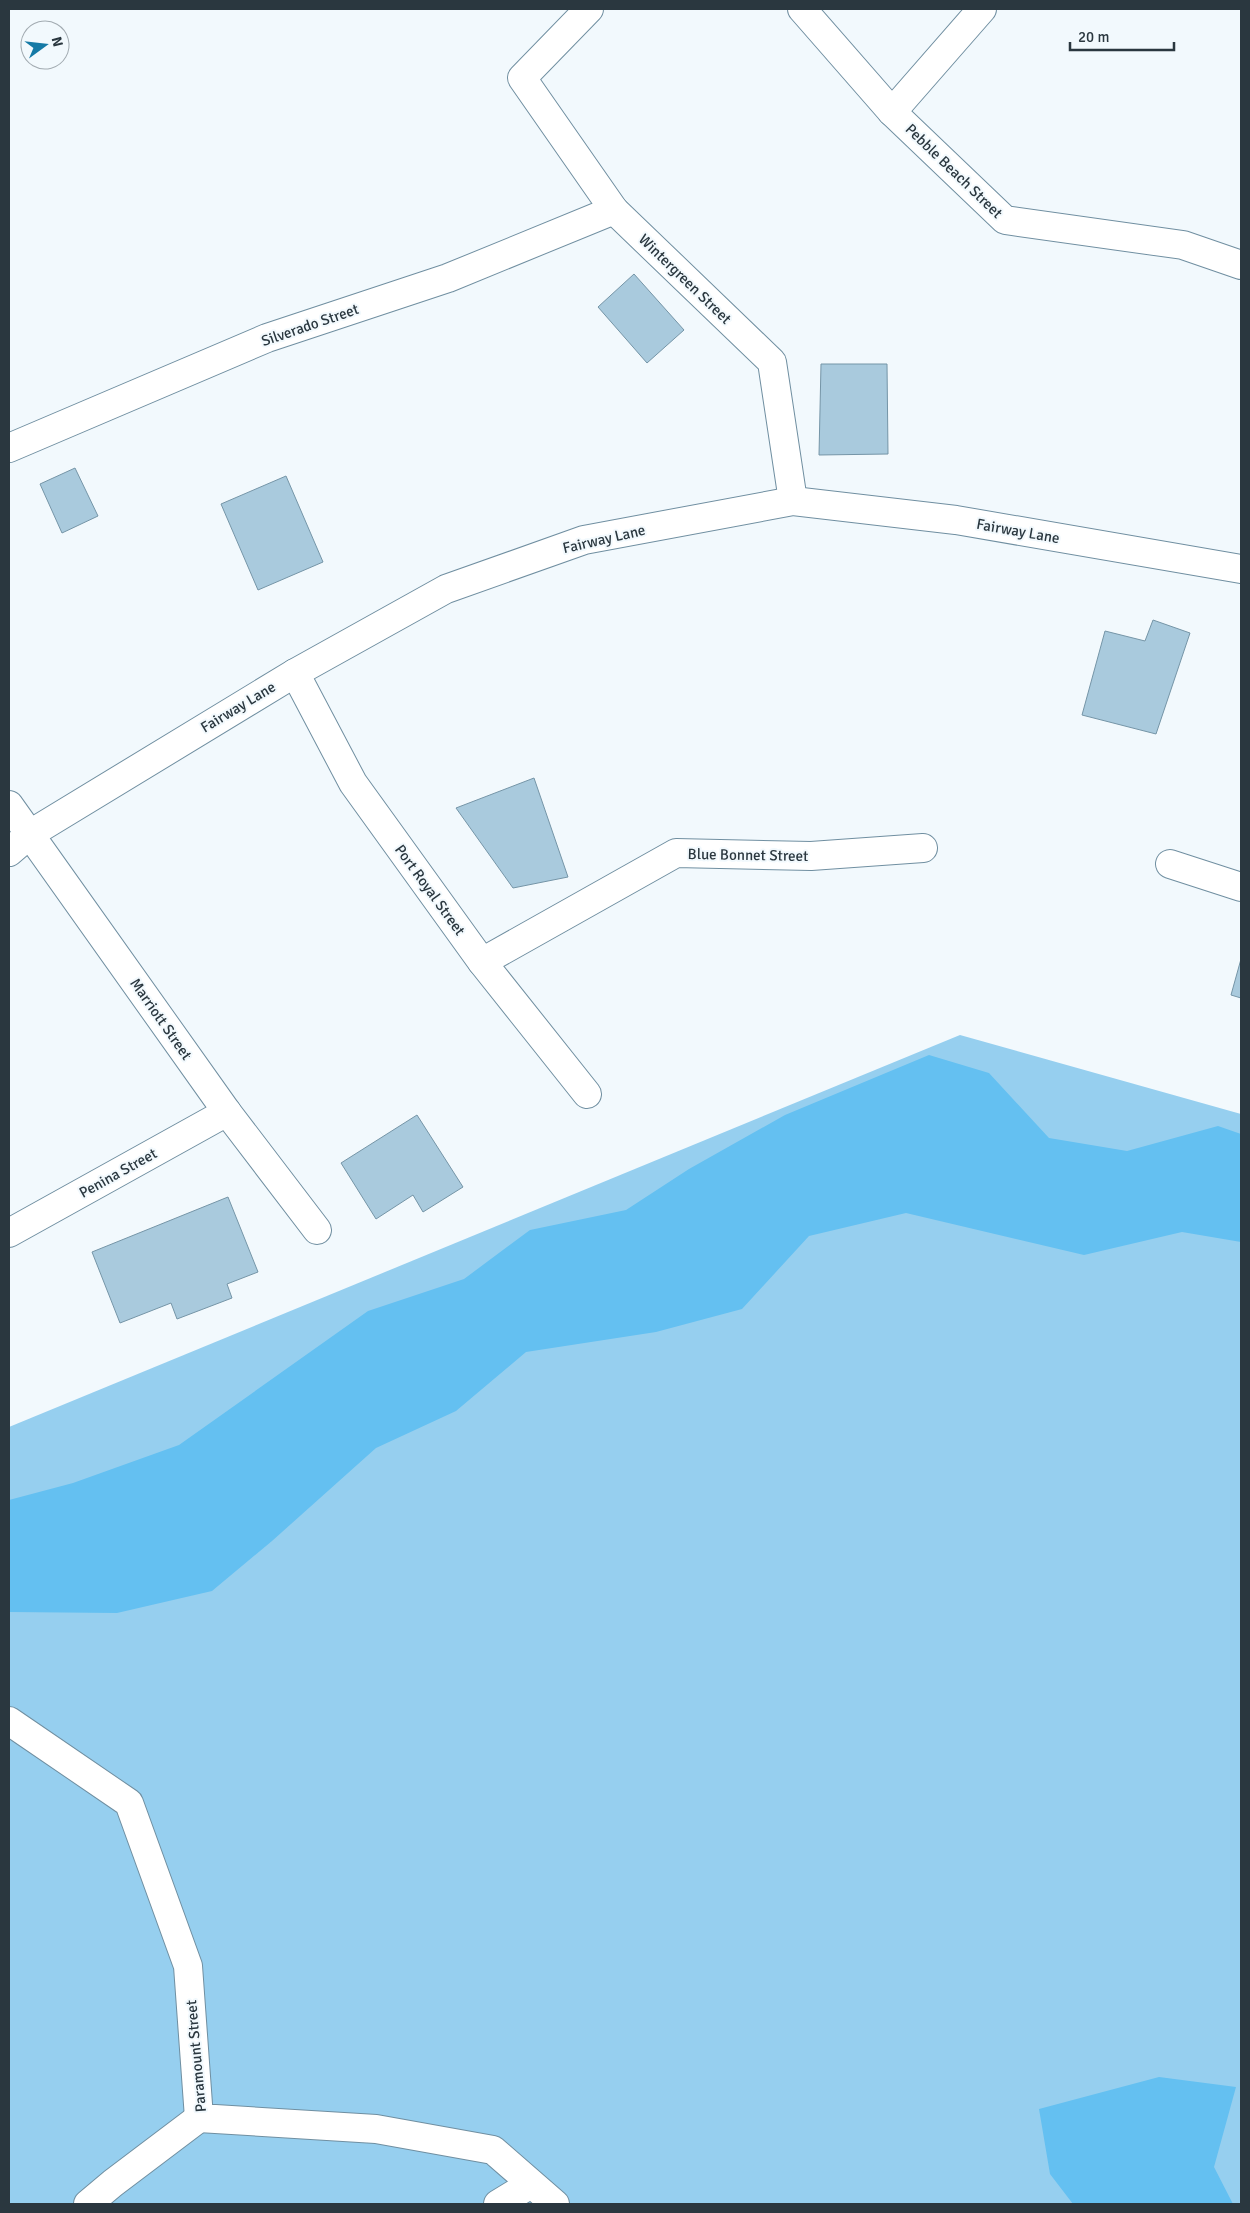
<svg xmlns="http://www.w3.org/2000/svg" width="1250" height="2213" viewBox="0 0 1250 2213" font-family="Signika,sans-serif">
<rect width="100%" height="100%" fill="#f2f9fd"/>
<path fill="#96cfef" d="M960,1035L1241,1114V2204H9V1427Z"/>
<g fill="#64c0f1">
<path d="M929,1055L989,1073L1049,1138L1127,1151L1218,1126L1241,1134V1242L1182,1232L1084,1255L906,1213L809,1236L742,1309L656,1332L526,1352L456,1411L376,1448L272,1541L212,1591L117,1613L9,1612V1500L73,1483L179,1445L368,1311L464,1279L530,1230L626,1210L689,1169L785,1115Z"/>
<path d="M1159,2077L1236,2087L1214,2167L1233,2204H1073L1050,2174L1039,2109Z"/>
</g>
<g fill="#a9cadd" stroke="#7595a7">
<path d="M634,274L684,330L647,363L598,307Z"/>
<path d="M821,364H887L888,454L819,455Z"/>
<path d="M75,468L98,516L62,533L40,484Z"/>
<path d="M286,476L323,562L258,590L221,504Z"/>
<path d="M1153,620L1190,633L1156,734L1082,715L1105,631L1145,641Z"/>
<path d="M534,778L568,877L513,888L456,808Z"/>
<path d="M1241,959V998L1231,995Z"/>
<path d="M417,1115L463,1187L423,1212L413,1195L376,1219L341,1163Z"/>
<path d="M228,1197L258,1272L227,1284L232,1298L177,1319L171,1303L120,1323L92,1252Z"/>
</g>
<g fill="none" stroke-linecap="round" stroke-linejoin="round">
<g stroke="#708fa1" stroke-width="30">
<g id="minor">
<path d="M589,9L522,78L614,210L772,362L793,501"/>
<path d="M802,9L892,112L1005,220L1183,245L1241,265"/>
<path d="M892,112L982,9"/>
<path d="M9,448L267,338L448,278L614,210"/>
<path d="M295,673L353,783L482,962L587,1094"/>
<path d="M9,805L227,1112L317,1230"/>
<path d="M9,852L30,834L295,673L446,589L584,540L793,501L956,520L1241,569"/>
<path d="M1170,864L1241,887"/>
<path d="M482,962L676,853L811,856L923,848"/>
<path d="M9,1233L227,1112"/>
<path d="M9,1721L129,1803L188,1966L199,2118L376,2129L493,2150L555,2204"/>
<path d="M88,2204L113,2183L199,2118"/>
<path d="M498,2204L531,2184"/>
</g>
</g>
<use href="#minor" stroke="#fff" stroke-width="28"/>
</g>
<g text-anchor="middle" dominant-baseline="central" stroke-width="4" stroke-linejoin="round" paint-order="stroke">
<g font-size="15" fill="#2a373f" stroke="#f2f9fd">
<text transform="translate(954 171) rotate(44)">Pebble Beach Street</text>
<text transform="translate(685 279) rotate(44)">Wintergreen Street</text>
<text transform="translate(310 325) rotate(-19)">Silverado Street</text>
<text transform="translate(1018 531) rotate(10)">Fairway Lane</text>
<text transform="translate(604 539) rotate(-13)">Fairway Lane</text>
<text transform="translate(238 707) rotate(-31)">Fairway Lane</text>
<text transform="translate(748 855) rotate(1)">Blue Bonnet Street</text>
<text transform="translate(430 890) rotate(54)">Port Royal Street</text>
<text transform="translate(161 1019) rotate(55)">Marriott Street</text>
<text transform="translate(118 1173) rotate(-29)">Penina Street</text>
<text transform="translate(196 2056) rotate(-95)">Paramount Street</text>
</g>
</g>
<rect width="1250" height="2213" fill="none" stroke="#2a373f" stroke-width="20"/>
<g transform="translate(45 45) rotate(75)"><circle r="24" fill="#f2f9fd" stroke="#a2abb1"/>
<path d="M0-4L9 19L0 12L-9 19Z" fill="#157aa6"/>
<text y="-8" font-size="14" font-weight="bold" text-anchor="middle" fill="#2a373f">N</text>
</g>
<path d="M1070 42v8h104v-8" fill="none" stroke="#2a373f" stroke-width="2.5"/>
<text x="1078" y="42" font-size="15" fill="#2a373f" stroke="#f2f9fd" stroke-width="4" paint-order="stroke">20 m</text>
</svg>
